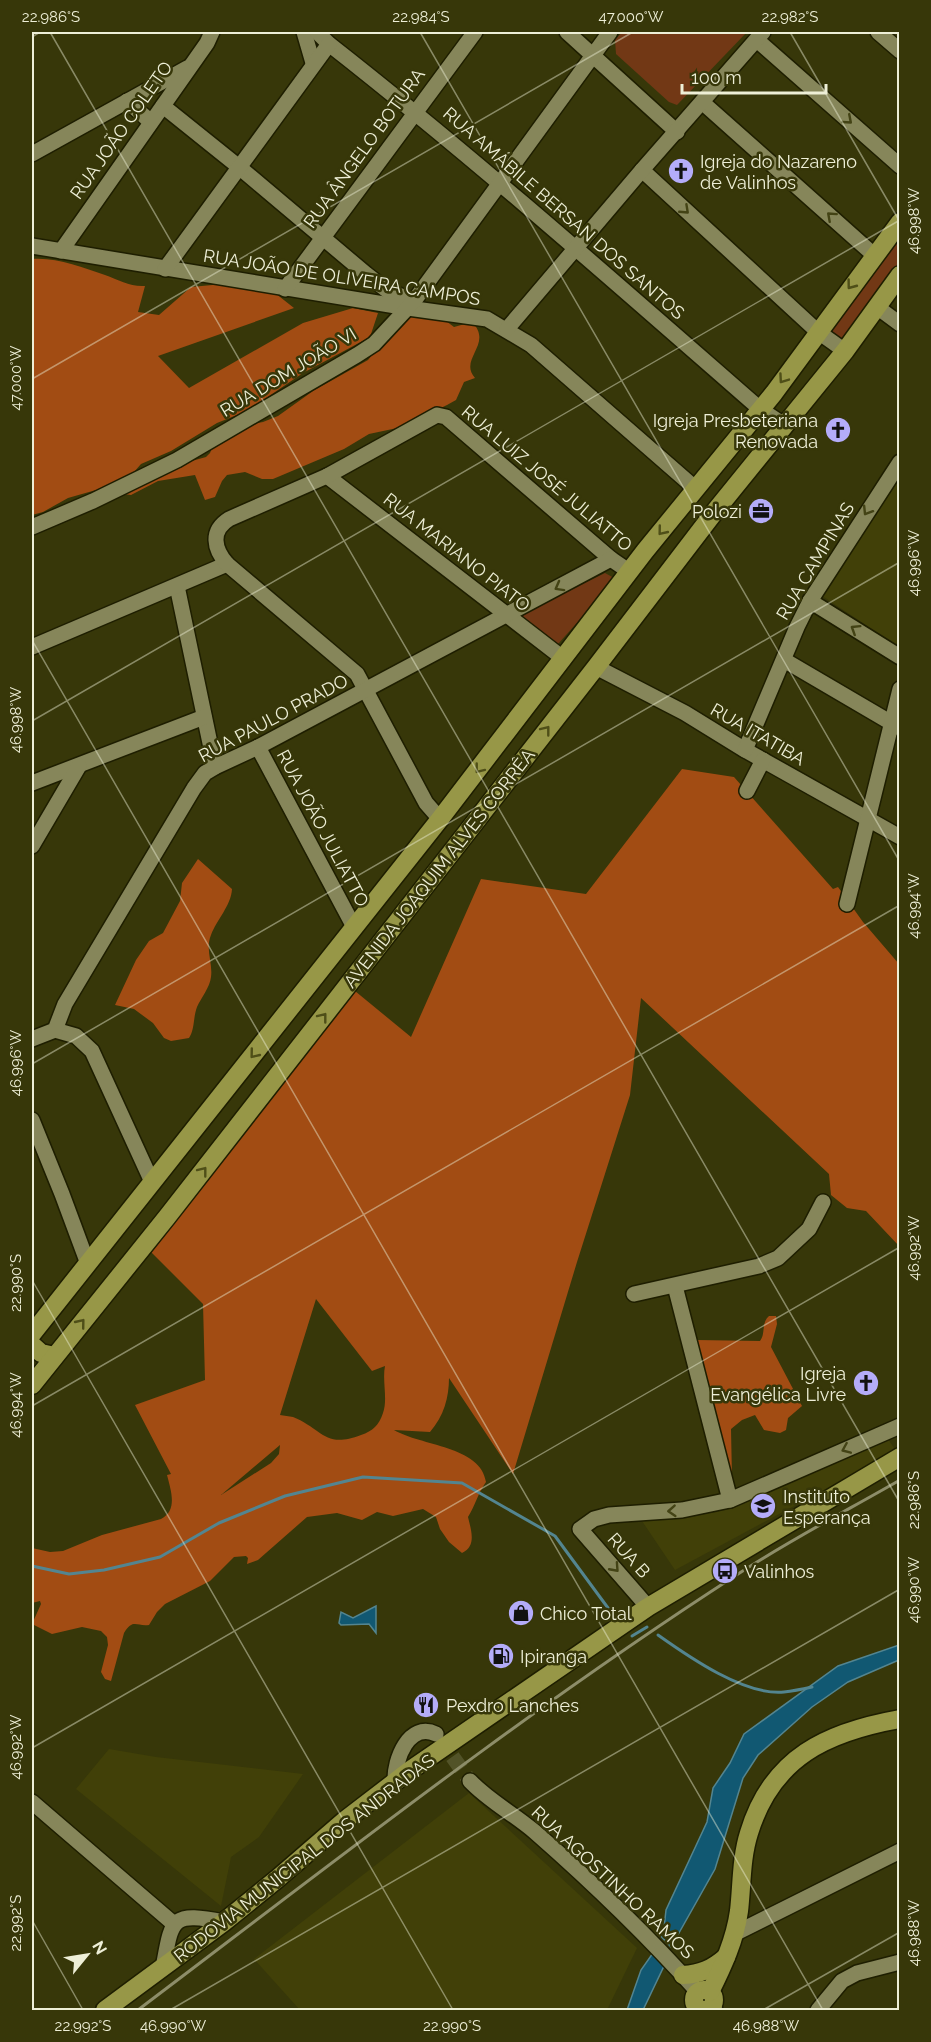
<svg xmlns="http://www.w3.org/2000/svg" width="931" height="2042" viewBox="0 0 931 2042" font-family="Raleway,sans-serif">
<rect width="100%" height="100%" fill="#373709"/>
<g fill="#414008">
<path d="M898,478L899,479V647L818,593Z"/>
<path d="M886,1436L896,1451L675,1570L642,1521L717,1512Z"/>
<path d="M109,1749L156,1757L303,1774L259,1837L231,1857L221,1906L76,1789Z"/>
<path d="M469,1793L637,1948L607,2010H300L254,1959Z"/>
</g>
<g fill="#723815">
<path d="M622,32H747L677,105L669,102L616,54L615,40Z"/>
<path d="M899,240V267L844,338C834,338 830,335 834,325Z"/>
<path d="M605,573L616,579L558,644L520,615Z"/>
</g>
<g fill="#a24c13" fill-rule="evenodd">
<path d="M32,259C56,257 82,267 105,275C119,280 130,287 145,286L138,312L159,315L191,287L223,284L275,293L294,308L158,356L189,388L303,323L353,308L378,313L370,337L303,373L247,411L217,423L171,451L141,464L134,472V477L206,457L210,453L217,436L236,427L263,422L278,416L313,391L368,360L385,339L407,315L422,313L446,321L454,327L472,322C494,344 458,359 475,378L464,382L456,400L447,405L402,427L369,434L344,449L273,479H262L245,472L227,475L222,481L215,497L205,500L195,475L158,481L131,495L96,490L68,498L43,512L32,515Z"/>
<path d="M682,769L734,777L833,889L838,887L863,922L899,964V1246L866,1211L847,1208L831,1195L829,1174L641,998L630,1095L577,1262L513,1474L449,1378C449,1397 444,1416 430,1432L394,1430C421,1446 481,1446 486,1482C478,1493 475,1506 468,1517C471,1530 477,1546 462,1553L449,1542L440,1529L436,1517L423,1509L393,1516L377,1512L362,1520L337,1513L307,1517L258,1560L247,1564L248,1558L246,1556L234,1557L210,1581L165,1604L157,1612L149,1625C137,1627 133,1618 124,1633L111,1681L105,1679L101,1672L108,1645L107,1637L101,1631L82,1627L52,1634L32,1624L41,1604L40,1601L32,1603V1548L50,1552L63,1551L102,1535L161,1519C178,1510 171,1491 167,1475L171,1474L135,1405L205,1380L203,1304L144,1245L355,991L411,1037L481,879L586,894ZM316,1299L372,1371L385,1366C382,1381 388,1399 383,1413C379,1425 373,1431 361,1435C324,1449 323,1429 293,1417C289,1416 284,1416 280,1415ZM280,1445L279,1454L271,1463L221,1495Z"/>
<path d="M198,859L232,889C231,906 217,919 211,935C205,949 213,963 211,977C210,987 201,998 197,1007C193,1017 195,1029 189,1038L171,1041L164,1038L153,1023L134,1009L115,1005L136,960L149,941L163,933L180,901L182,883Z"/>
<path d="M769,1316H776L777,1324L771,1347L802,1406L788,1418L786,1430L780,1433L764,1430L755,1415L742,1420L731,1429L732,1478L696,1340L760,1341C766,1333 761,1323 769,1316Z"/>
</g>
<g fill="#115872" stroke="#538590" stroke-width="1.5">
<path d="M376,1606V1633L369,1624L341,1625L339,1623L341,1612L353,1618Z"/>
<path d="M899,1645V1660L848,1682L812,1707L758,1755L743,1778L715,1869L671,1947L658,1933L664,1928L666,1910L707,1822L713,1788L730,1763L744,1734L838,1666Z"/>
<path d="M653,1953L664,1966L643,2010H627L641,1970Z"/>
</g>
<g fill="none" stroke-linecap="round" stroke-linejoin="round">
<g stroke="#538590" stroke-width="3">
<path d="M32,1566L69,1574L104,1570L160,1557L219,1523L285,1496L363,1477L462,1483L555,1536L608,1608"/>
<path d="M658,1635C689,1657 745,1696 784,1692C793,1691 803,1689 812,1687"/>
<path d="M632,1636L647,1627"/>
</g>
<path stroke="#525328" stroke-width="15" stroke-dasharray="15 8" stroke-linecap="butt" d="M439,1738L470,1781"/>
<g stroke="#1e1e00" stroke-width="18">
<g id="minor">
<path d="M304,32L313,63"/>
<path d="M317,32L329,44C477,160 618,285 760,409L784,425"/>
<path d="M567,32L677,132"/>
<path d="M878,32L900,51"/>
<path d="M757,40L900,166"/>
<path d="M127,101L151,122"/>
<path d="M702,102L874,255"/>
<path d="M163,106L239,167L366,274L388,291L414,301"/>
<path d="M32,154L187,68"/>
<path d="M642,170L817,331L845,351"/>
<path d="M32,246L408,308L487,319L531,345L696,489"/>
<path d="M61,251L207,43L212,32"/>
<path d="M165,269L329,44"/>
<path d="M285,289L475,32"/>
<path d="M877,307L900,324"/>
<path d="M507,329L642,170L763,32"/>
<path d="M327,476L564,659"/>
<path d="M32,527L93,501L177,460L357,355L374,344L414,301L610,32"/>
<path d="M177,586L215,767"/>
<path d="M810,601L900,657"/>
<path d="M32,647L227,564"/>
<path d="M784,660L900,728"/>
<path d="M596,667L685,713L745,750L900,837"/>
<path d="M258,747L354,927"/>
<path d="M745,750L797,627L810,601L900,462"/>
<path d="M32,783L204,717"/>
<path d="M747,791L763,760"/>
<path d="M440,819L426,803L357,674L227,564C214,549 210,531 229,519L327,476L437,415L446,417L611,559L630,572"/>
<path d="M32,846L79,766"/>
<path d="M847,904L900,689"/>
<path d="M55,1030L76,1036L92,1051L152,1182"/>
<path d="M32,1039L55,1030L65,1004L194,788L205,773L215,767L258,747L611,559"/>
<path d="M32,1120L62,1194L88,1264"/>
<path d="M675,1286L730,1500"/>
<path d="M634,1294L759,1266L778,1258L809,1229L823,1202"/>
<path d="M648,1607L580,1529L594,1519L609,1515L682,1510L730,1500L900,1426"/>
<path d="M395,1781C394,1760 409,1721 436,1734"/>
<path d="M470,1781C489,1801 514,1814 535,1832C592,1882 648,1936 698,1992"/>
<path d="M32,1802L174,1924"/>
<path d="M734,1934L900,1851"/>
<path d="M163,1968C172,1919 170,1911 224,1922"/>
<path d="M711,2007L715,2010"/>
<path d="M818,2010L842,1981L857,1973L900,1962"/>
</g>
</g>
<g stroke="#1e1e00" stroke-width="21">
<g id="major">
<path d="M32,1334L440,819L645,551L774,393L900,222"/>
<path d="M32,1345L41,1353L54,1356"/>
<path d="M32,1385L167,1217L596,667L716,510L845,351L900,275"/>
<path d="M683,1975C701,1974 712,1969 726,1957"/>
<circle cx="704" cy="2000" r="10"/>
<path d="M710,1992C723,1966 735,1940 739,1911C742,1885 741,1858 749,1833C772,1757 827,1732 900,1719"/>
<path d="M105,2010L224,1922L277,1879L344,1821L409,1771L648,1607L900,1457"/>
</g>
</g>
<use href="#minor" stroke="#86865a" stroke-width="15"/>
<use href="#major" stroke="#979747" stroke-width="18"/>
<path stroke="#8d8d69" stroke-width="3" d="M138,2010C335,1861 530,1708 738,1574C790,1540 846,1511 900,1480"/>
</g>
<defs><path id="oneway-chevron" d="M-2-3.5L2.5 0L-2 3.5" fill="none" stroke-width="1.6" stroke-linecap="round" stroke-linejoin="round" transform="scale(1.5)"/></defs>
<g stroke="#434315">
<use href="#oneway-chevron" transform="translate(848 120) rotate(41)"/>
<use href="#oneway-chevron" transform="translate(685 210) rotate(43)"/>
<use href="#oneway-chevron" transform="translate(831 216) rotate(-138)"/>
<use href="#oneway-chevron" transform="translate(867 511) rotate(122)"/>
<use href="#oneway-chevron" transform="translate(559 587) rotate(151)"/>
<use href="#oneway-chevron" transform="translate(855 629) rotate(-148)"/>
<use href="#oneway-chevron" transform="translate(846 1449) rotate(157)"/>
<use href="#oneway-chevron" transform="translate(672 1511) rotate(176)"/>
<use href="#oneway-chevron" transform="translate(615 1568) rotate(48)"/>
</g>
<g stroke="#4f4f18">
<use href="#oneway-chevron" transform="translate(851 285) rotate(127)"/>
<use href="#oneway-chevron" transform="translate(783 379) rotate(125)"/>
<use href="#oneway-chevron" transform="translate(662 531) rotate(129)"/>
<use href="#oneway-chevron" transform="translate(546 730) rotate(-52)"/>
<use href="#oneway-chevron" transform="translate(479 769) rotate(128)"/>
<use href="#oneway-chevron" transform="translate(323 1017) rotate(-52)"/>
<use href="#oneway-chevron" transform="translate(254 1054) rotate(129)"/>
<use href="#oneway-chevron" transform="translate(203 1171) rotate(-52)"/>
<use href="#oneway-chevron" transform="translate(81 1323) rotate(-51)"/>
</g>
<path fill="none" stroke="#eeefd7" stroke-width="1.5" stroke-opacity="0.45" d="M50,32L900,1503M420,32L900,862M790,32L900,222M32,37L40,32M32,379L633,32M32,640L823,2010M32,721L900,220M32,1064L900,562M32,1280L453,2010M32,1406L900,905M32,1748L900,1247M32,1920L83,2010M170,2010L900,1589M763,2010L900,1932"/>
<defs>
<g id="church-disc" transform="scale(1.35)"><circle r="9.5" fill="#b4acf9" stroke="#373709"/><path d="M-1.2-6h2.4v3.5h3.3v2.4h-3.3V6h-2.4V-.1h-3.3v-2.4h3.3Z" fill="#111"/></g>
<g id="office-disc" transform="scale(1.35)"><circle r="9.5" fill="#b4acf9" stroke="#373709"/><path d="M-6-3h4V-5.5h4V-3h4V5H-6ZM-1-4.5V-3h2v-1.5ZM-6 0V1H6V0Z" fill="#111"/></g>
<g id="school-disc" transform="scale(1.35)"><circle r="9.5" fill="#b4acf9" stroke="#373709"/><path d="M0-5L7-2L0 1L-7-2ZM-4 1L0 2.5L4 1V4Q0 6-4 4Z" fill="#111"/></g>
<g id="bus-disc" transform="scale(1.35)"><circle r="9.5" fill="#b4acf9" stroke="#373709"/><path d="M-5-6H5V4H4V6H2V4H-2V6H-4V4H-5ZM-3.5-4V0h7V-4ZM-3.5 1.2v1.5H-2V1.2ZM2 1.2v1.5H3.5V1.2Z" fill="#111"/></g>
<g id="shop-disc" transform="scale(1.35)"><circle r="9.5" fill="#b4acf9" stroke="#373709"/><path d="M-5-2.5h2.3a2.7 3.5 0 0 1 5.4 0H5L5.5 6h-11ZM-1.5-2.5h3a1.5 2.3 0 0 0-3 0Z" fill="#111"/></g>
<g id="fuel-disc" transform="scale(1.35)"><circle r="9.5" fill="#b4acf9" stroke="#373709"/><path d="M-5.5-6h7V0h2V4h1.3V-2.5L3-4.5l.8-.8L6-3V5H2.5V1h-1V6h-7ZM-4.2-4.7v3.2H.2V-4.7Z" fill="#111"/></g>
<g id="restaurant-disc" transform="scale(1.35)"><circle r="9.5" fill="#b4acf9" stroke="#373709"/><path d="M-5-6h1v4h1v-4h1v4h1v-4h1v5L-1.5 .5V6h-2V.5L-5-1ZM5-6V6H3V1.5H1.5Q1.5-4 5-6Z" fill="#111"/></g>
</defs>
<g fill-rule="evenodd">
<use href="#church-disc" x="681" y="171"/>
<use href="#church-disc" x="838" y="430"/>
<use href="#office-disc" x="761" y="511"/>
<use href="#church-disc" x="866" y="1383"/>
<use href="#school-disc" x="763" y="1506"/>
<use href="#bus-disc" x="725" y="1571"/>
<use href="#shop-disc" x="521" y="1613"/>
<use href="#fuel-disc" x="501" y="1656"/>
<use href="#restaurant-disc" x="426" y="1705"/>
</g>
<g text-anchor="middle" dominant-baseline="central" stroke-width="5" stroke-linejoin="round" paint-order="stroke">
<g font-size="18" fill="#eeefd7" stroke="#373709">
<text transform="translate(121 130) rotate(-55)">RUA JOÃO COLETO</text>
<text transform="translate(364 148) rotate(-54)">RUA ÂNGELO BOTURA</text>
<text transform="translate(564 213) rotate(41)">RUA AMÁBILE BERSAN DOS SANTOS</text>
<text transform="translate(342 277) rotate(9)">RUA JOÃO DE OLIVEIRA CAMPOS</text>
<text transform="translate(288 372) rotate(-31)">RUA DOM JOÃO VI</text>
<text transform="translate(547 478) rotate(40)">RUA LUIZ JOSÉ JULIATTO</text>
<text transform="translate(457 552) rotate(38)">RUA MARIANO PIATO</text>
<text transform="translate(815 561) rotate(-59)">RUA CAMPINAS</text>
<text transform="translate(273 718) rotate(-28)">RUA PAULO PRADO</text>
<text transform="translate(758 734) rotate(30)">RUA ITATIBA</text>
<text transform="translate(323 828) rotate(62)">RUA JOÃO JULIATTO</text>
<text transform="translate(439 868) rotate(-52)">AVENIDA JOAQUIM ALVES CORRÊA</text>
<text transform="translate(629 1555) rotate(48)">RUA B</text>
<text transform="translate(304 1858) rotate(-38)">RODOVIA MUNICIPAL DOS ANDRADAS</text>
<text transform="translate(613 1882) rotate(43)">RUA AGOSTINHO RAMOS</text>
</g>
<g font-size="18" fill="#eeefd7" stroke="#373709" text-anchor="start">
<text x="700" y="161">Igreja do Nazareno<tspan x="700" dy="21">de Valinhos</tspan></text>
<text x="818" y="420" text-anchor="end">Igreja Presbeteriana<tspan x="818" dy="21">Renovada</tspan></text>
<text x="742" y="511" text-anchor="end">Polozi</text>
<text x="846" y="1373" text-anchor="end">Igreja<tspan x="846" dy="21">Evangélica Livre</tspan></text>
<text x="783" y="1496">Instituto<tspan x="783" dy="21">Esperança</tspan></text>
<text x="744" y="1571">Valinhos</text>
<text x="540" y="1613">Chico Total</text>
<text x="520" y="1656">Ipiranga</text>
<text x="446" y="1705">Pexdro Lanches</text>
</g>
</g>
<rect width="931" height="2042" fill="none" stroke="#373709" stroke-width="66"/>
<g transform="translate(87 1955) rotate(60)" stroke="#373709" stroke-width="4.5" paint-order="stroke">
<path d="M0-4.5L10 22L0 15L-10 22Z" fill="#eeefd7"/>
<text y="-9" font-size="16" font-weight="bold" text-anchor="middle" fill="#eeefd7">N</text>
</g>
<path d="M682 84v9h144v-9" fill="none" stroke="#eeefd7" stroke-width="3"/>
<text x="691" y="84" font-size="18" fill="#eeefd7" stroke="#373709" stroke-width="4.5" paint-order="stroke">100 m</text>
<rect x="33" y="33" width="865" height="1976" fill="none" stroke="#eeefd7" stroke-width="2"/>
<g font-size="15" text-anchor="middle" fill="#eeefd7">
<text x="51" y="22">22.986°S</text>
<text x="421" y="22">22.984°S</text>
<text x="631" y="22">47.000°W</text>
<text x="790" y="22">22.982°S</text>
<text transform="translate(914 221) rotate(-90)" y="5">46.998°W</text>
<text transform="translate(16 378) rotate(-90)" y="5">47.000°W</text>
<text transform="translate(914 563) rotate(-90)" y="5">46.996°W</text>
<text transform="translate(16 720) rotate(-90)" y="5">46.998°W</text>
<text transform="translate(914 906) rotate(-90)" y="5">46.994°W</text>
<text transform="translate(16 1063) rotate(-90)" y="5">46.996°W</text>
<text transform="translate(914 1248) rotate(-90)" y="5">46.992°W</text>
<text transform="translate(16 1283) rotate(-90)" y="5">22.990°S</text>
<text transform="translate(16 1405) rotate(-90)" y="5">46.994°W</text>
<text transform="translate(914 1500) rotate(-90)" y="5">22.986°S</text>
<text transform="translate(914 1590) rotate(-90)" y="5">46.990°W</text>
<text transform="translate(16 1747) rotate(-90)" y="5">46.992°W</text>
<text transform="translate(16 1923) rotate(-90)" y="5">22.992°S</text>
<text transform="translate(914 1933) rotate(-90)" y="5">46.988°W</text>
<text x="83" y="2031">22.992°S</text>
<text x="173" y="2031">46.990°W</text>
<text x="452" y="2031">22.990°S</text>
<text x="766" y="2031">46.988°W</text>
</g>
</svg>
